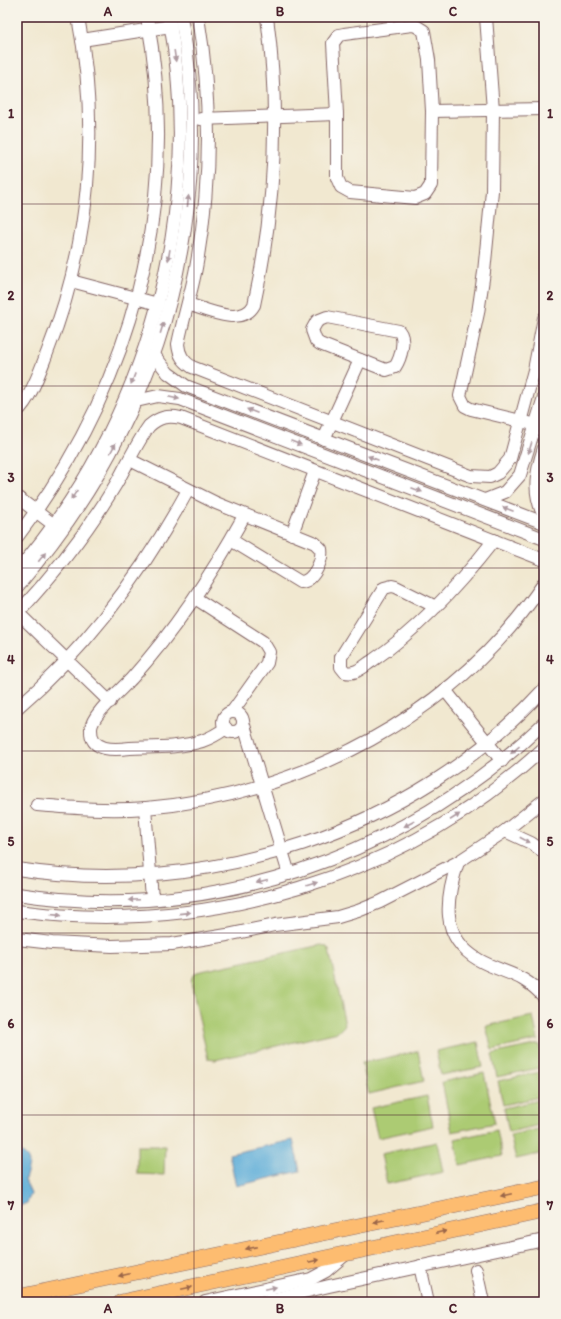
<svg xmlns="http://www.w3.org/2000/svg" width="561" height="1319" viewBox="0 0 561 1319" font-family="Itim,sans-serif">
<rect width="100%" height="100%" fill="#f7f3e8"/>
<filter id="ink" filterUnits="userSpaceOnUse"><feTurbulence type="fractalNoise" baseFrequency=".025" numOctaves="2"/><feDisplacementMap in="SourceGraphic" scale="8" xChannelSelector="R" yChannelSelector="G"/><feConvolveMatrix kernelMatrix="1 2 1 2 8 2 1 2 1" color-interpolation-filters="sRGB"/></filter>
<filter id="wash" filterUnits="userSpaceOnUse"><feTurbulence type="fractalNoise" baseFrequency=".012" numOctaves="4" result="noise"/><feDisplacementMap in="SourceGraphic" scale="16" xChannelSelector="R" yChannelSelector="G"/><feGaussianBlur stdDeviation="0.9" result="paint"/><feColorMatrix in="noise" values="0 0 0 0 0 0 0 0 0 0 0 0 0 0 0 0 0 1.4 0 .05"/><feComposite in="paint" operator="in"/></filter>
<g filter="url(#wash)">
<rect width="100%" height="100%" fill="#f1e8d0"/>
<g fill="#accb73" stroke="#7b754f">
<path d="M321,945L326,946L329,950L345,1025L338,1032L215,1060L208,1059L191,982L192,977L197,972Z"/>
<path d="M533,1016L538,1040L492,1050L486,1026Z"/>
<path d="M478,1042L483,1067L441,1075L436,1051Z"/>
<path d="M539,1044L544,1067L497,1077L492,1054Z"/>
<path d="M418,1051L424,1081L369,1094L362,1063Z"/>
<path d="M544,1071V1096L503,1105L498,1081Z"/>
<path d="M484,1073L495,1123L452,1132L442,1082Z"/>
<path d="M427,1096L433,1126L378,1138L371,1108Z"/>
<path d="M544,1099V1124L509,1132L504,1108Z"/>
<path d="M544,1128V1153L516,1159L510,1135Z"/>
<path d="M497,1130L502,1156L460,1165L455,1139Z"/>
<path d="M437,1142L443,1172L387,1184L381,1154Z"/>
<path d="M137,1146H165L164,1175L137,1174Z"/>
</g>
<g fill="#5eaed9" stroke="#546682">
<path d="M293,1140L300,1171L236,1186L229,1154Z"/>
<path d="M17,1151C35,1157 28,1167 25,1180L31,1194L27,1203L17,1207Z"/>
</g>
</g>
<g filter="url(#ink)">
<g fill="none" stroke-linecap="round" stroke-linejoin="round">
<g stroke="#846565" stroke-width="14">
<g id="minor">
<path d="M198,17C212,100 211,185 196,268C191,294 183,319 178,344C179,355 183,361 192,367L471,476L490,477L498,473L510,459L534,370L544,318"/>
<path d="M486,17L493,110L492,191L484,272L478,313L460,396L465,406L471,409L537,425"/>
<path d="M412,25L416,26L424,31L429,60L432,111L431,185L425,194L415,198L350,192L341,187L337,178V114L333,43L339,35L344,34Z"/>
<path d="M82,40L171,26"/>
<path d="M432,111L544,109"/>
<path d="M201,119L337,114"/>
<path d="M71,281L158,304"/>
<path d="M188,304C207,310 242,327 254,305C275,210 280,114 267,17"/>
<path d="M327,317L399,331C406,339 401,358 395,367L386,370L320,344L316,341L312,330L317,321Z"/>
<path d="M154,355L168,373L186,386L544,523"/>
<path d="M136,401L158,396L180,399L544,539"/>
<path d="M17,411C30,401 41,368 47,353C90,245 100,130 78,17"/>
<path d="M324,439L360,360"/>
<path d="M544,448C536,472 532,492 544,516"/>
<path d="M130,460L216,503L315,543L321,549C323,561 313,582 300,582L231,540"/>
<path d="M17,497L54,525"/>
<path d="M485,500L505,492L520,475L544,397"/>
<path d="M292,534L315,471"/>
<path d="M17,537C132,386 182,205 147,17"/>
<path d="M17,571C147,422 206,212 169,17"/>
<path d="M17,587C57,540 93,490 120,434C184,308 208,156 181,17"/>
<path d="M195,598L263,642L269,652L267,663L232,712"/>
<path d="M436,607L396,587L392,586L384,588L341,657V667L345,672C356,675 364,666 372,661C420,628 459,585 494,540"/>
<path d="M18,613L110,702"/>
<path d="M17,614C54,574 88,531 116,484C127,465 136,444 149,426C159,417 168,415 181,418L544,560"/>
<path d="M445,690L502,761"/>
<path d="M17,708C88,647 143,572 188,490"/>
<circle cx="233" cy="722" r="10"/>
<path d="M243,722L289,874"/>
<path d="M226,728C219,733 211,738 202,741C180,748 153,747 130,748C115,750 90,752 91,729C91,715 122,689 132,678C176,629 212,574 244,516"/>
<path d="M37,805C73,808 110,811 146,808C303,794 455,715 544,583"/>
<path d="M145,808L152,899"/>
<path d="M505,831L531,843L544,852"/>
<path d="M458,862C446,898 439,937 479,960C504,974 522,972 544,997"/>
<path d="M17,869C206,899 415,831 544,689"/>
<path d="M17,894C211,924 403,857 544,723"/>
<path d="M17,911C207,936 403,879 544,748"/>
<path d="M17,939L52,943L112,946L172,944L227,935L275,925L338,917L358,911L380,902L458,862L505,831L544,800"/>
<path d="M420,1266L428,1302"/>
<path d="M476,1270L483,1302"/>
<path d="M205,1302L311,1279L326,1271L346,1254"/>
<path d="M261,1302L329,1286L544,1240"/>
</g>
</g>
<g stroke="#846565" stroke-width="16">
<g id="major">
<path d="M17,1297L544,1187"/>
<path d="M121,1302L544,1211"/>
</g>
</g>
<use href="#minor" stroke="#fff" stroke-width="12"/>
<use href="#major" stroke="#fdbc70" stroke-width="15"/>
</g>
<defs><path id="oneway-solid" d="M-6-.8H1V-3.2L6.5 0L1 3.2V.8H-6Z"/></defs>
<g fill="#ae9aa0">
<use href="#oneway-solid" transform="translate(175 56) rotate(82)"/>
<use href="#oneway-solid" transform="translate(188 201) rotate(-84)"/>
<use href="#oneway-solid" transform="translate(169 255) rotate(99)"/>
<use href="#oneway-solid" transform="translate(162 328) rotate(-73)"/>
<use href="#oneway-solid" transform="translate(133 379) rotate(111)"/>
<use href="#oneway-solid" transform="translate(174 398) rotate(12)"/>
<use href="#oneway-solid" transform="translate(252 411) rotate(-159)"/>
<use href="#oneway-solid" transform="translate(296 443) rotate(21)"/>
<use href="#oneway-solid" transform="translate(113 448) rotate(-62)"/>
<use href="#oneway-solid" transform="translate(530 448) rotate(107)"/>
<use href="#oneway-solid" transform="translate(373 458) rotate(-159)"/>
<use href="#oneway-solid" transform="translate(417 490) rotate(21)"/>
<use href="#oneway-solid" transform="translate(74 495) rotate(124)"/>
<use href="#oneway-solid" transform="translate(508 509) rotate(-159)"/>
<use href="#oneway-solid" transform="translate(42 557) rotate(-52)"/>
<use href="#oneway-solid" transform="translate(515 750) rotate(139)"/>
<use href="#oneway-solid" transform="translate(455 817) rotate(-33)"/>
<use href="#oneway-solid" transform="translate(409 824) rotate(152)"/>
<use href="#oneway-solid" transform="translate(525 840) rotate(28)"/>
<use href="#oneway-solid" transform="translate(262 881) rotate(166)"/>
<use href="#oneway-solid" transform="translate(312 884) rotate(-18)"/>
<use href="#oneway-solid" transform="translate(134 900) rotate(177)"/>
<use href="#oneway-solid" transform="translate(185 913) rotate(-6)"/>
<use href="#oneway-solid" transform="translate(56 915) rotate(5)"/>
<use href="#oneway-solid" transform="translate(271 1288) rotate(-12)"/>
</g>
<g fill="#9b664a">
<use href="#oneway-solid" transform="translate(506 1195) rotate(168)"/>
<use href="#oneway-solid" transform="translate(379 1221) rotate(168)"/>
<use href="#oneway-solid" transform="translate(441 1232) rotate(-13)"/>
<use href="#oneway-solid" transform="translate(251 1248) rotate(168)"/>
<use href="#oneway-solid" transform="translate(314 1261) rotate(-12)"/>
<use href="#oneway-solid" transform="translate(124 1275) rotate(168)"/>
<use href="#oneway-solid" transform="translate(187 1288) rotate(-12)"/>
</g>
</g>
<path fill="none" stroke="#4a1f2b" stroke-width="1" stroke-opacity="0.55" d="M194,17V1302M367,17V1302M17,204H544M17,386H544M17,568H544M17,751H544M17,933H544M17,1115H544"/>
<rect width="561" height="1319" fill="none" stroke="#f7f3e8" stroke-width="44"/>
<rect x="22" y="22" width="517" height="1275" fill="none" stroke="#4a1f2b" stroke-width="1.5"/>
<g font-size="13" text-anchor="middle" font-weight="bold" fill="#4a1f2b">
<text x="108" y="16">A</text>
<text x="280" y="16">B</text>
<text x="453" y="16">C</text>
<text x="11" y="118">1</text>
<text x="550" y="118">1</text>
<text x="11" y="300">2</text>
<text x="550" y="300">2</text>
<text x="11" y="482">3</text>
<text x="550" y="482">3</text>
<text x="11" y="664">4</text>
<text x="550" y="664">4</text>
<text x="11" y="846">5</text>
<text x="550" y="846">5</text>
<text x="11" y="1028">6</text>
<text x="550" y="1028">6</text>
<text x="11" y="1210">7</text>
<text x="550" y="1210">7</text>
<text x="108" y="1313">A</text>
<text x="280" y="1313">B</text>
<text x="453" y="1313">C</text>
</g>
</svg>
